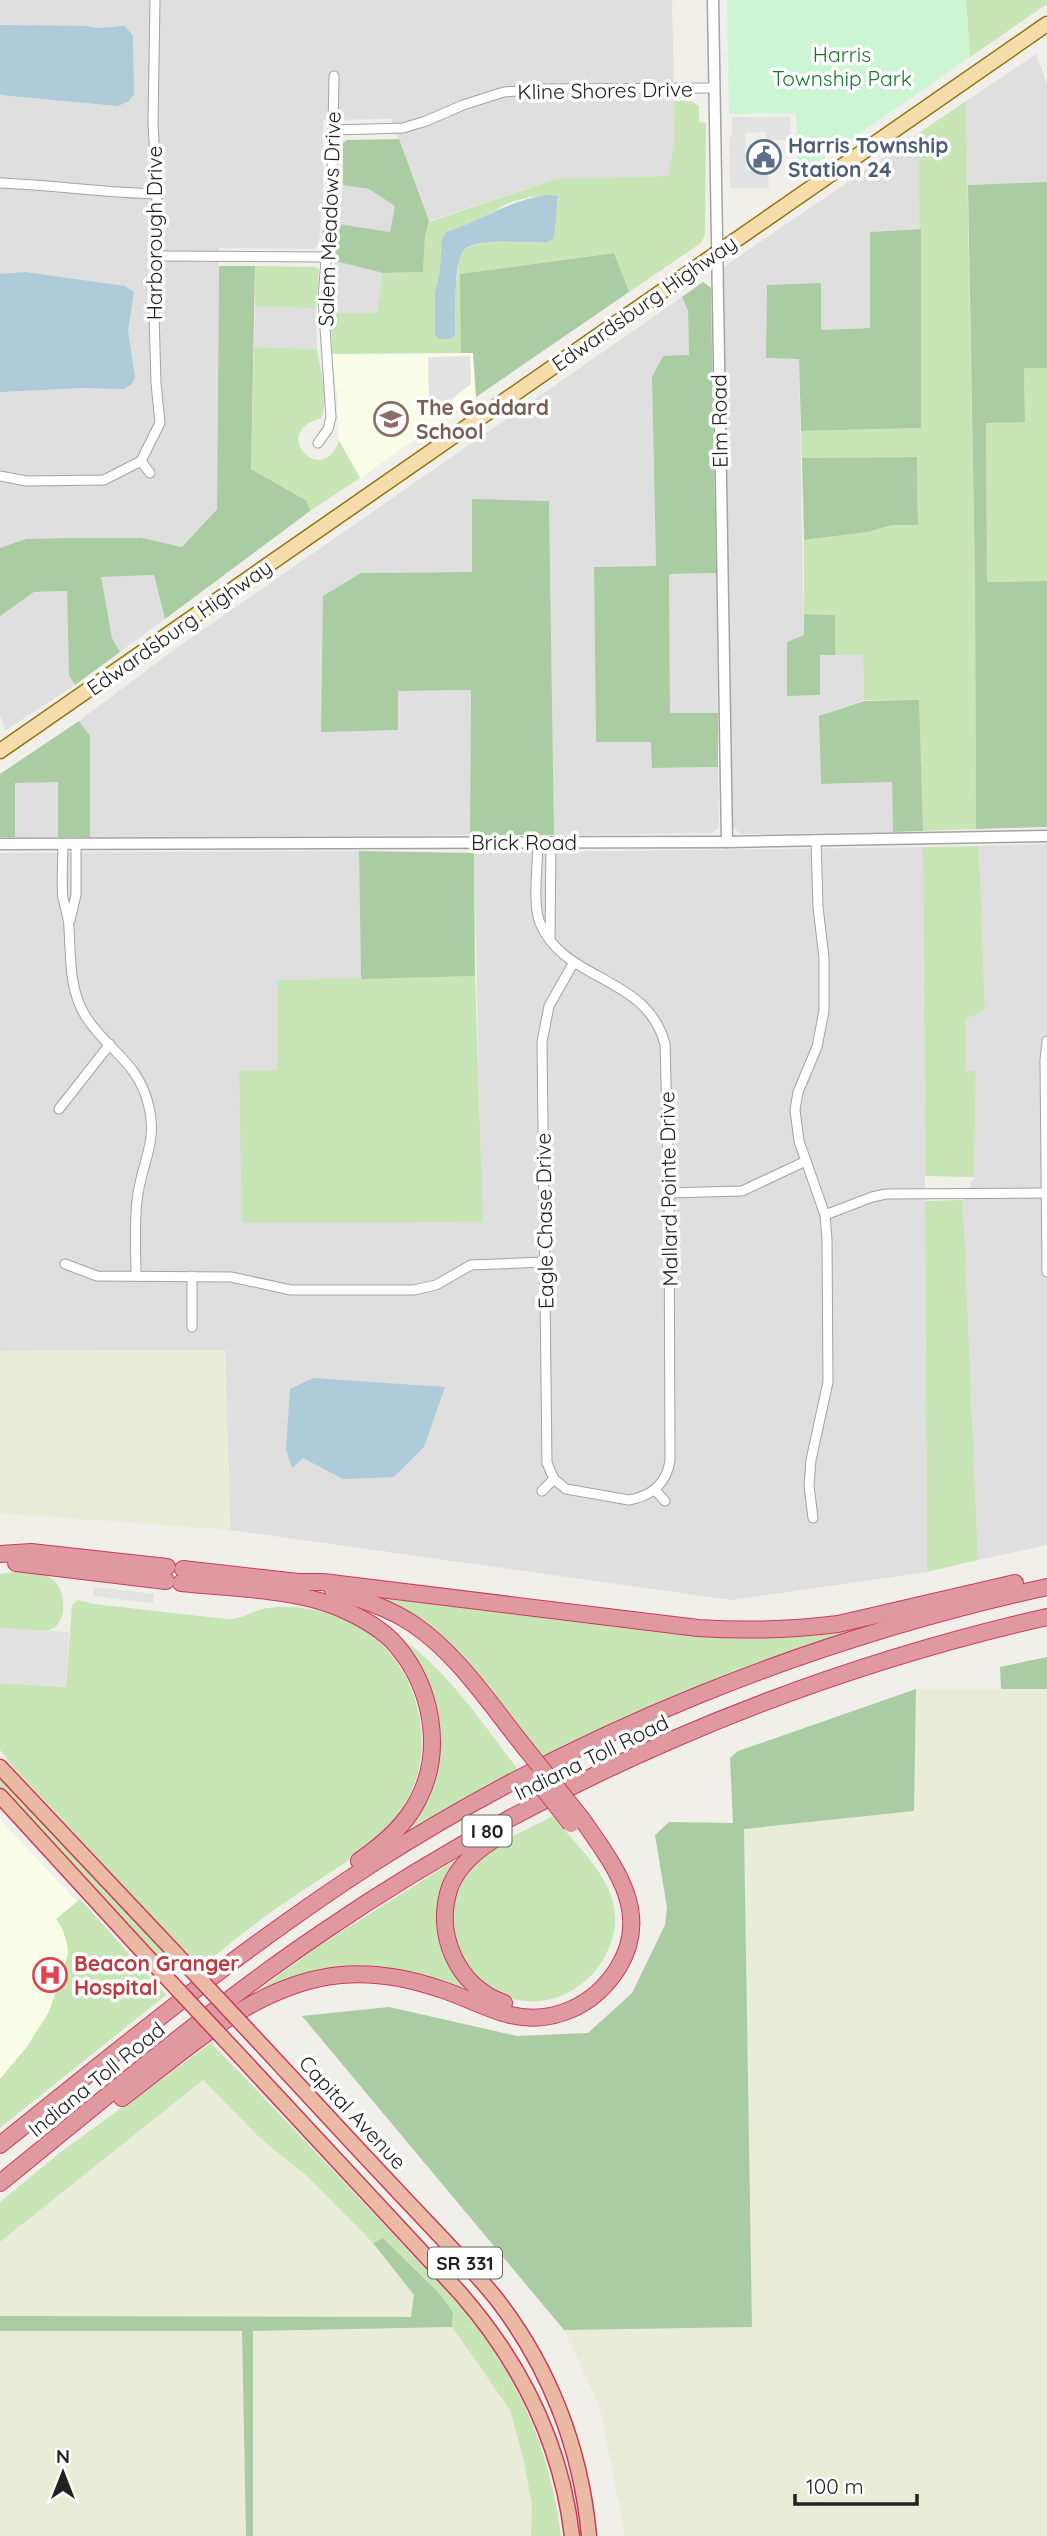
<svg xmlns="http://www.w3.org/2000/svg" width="1047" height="2536" viewBox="0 0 1047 2536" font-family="Quicksand,sans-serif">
<rect width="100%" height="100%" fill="#f1efe9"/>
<g fill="#e0dfdf">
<path d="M0,0H672L675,140L668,176L556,179L429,221L391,119L323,120V197L319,244L314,249L219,248L217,508L182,547L142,538L26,539L0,548Z"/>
<path d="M1036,54L1047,84V182L968,185L966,101Z"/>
<path d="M919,133L921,229L870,232L871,328L821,330V284L767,285L766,358L799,359L804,635L787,642L819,655H863L864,700L819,716L821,784L892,782L893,832L740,834L730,823L723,269L725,266Z"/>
<path d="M343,185L369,189L396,206L390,232L338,224Z"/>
<path d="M335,261L383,273L377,313H331Z"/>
<path d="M682,297L688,311L689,356L652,377L656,566L594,567L596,742H651L653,768L718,767L719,827L716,830L712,833L554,835L549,501L472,572L361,573L398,691L471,690L470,835L90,837V736L79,721L175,649Z"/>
<path d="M255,307L316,308L317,349L254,347Z"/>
<path d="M716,573L718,713H670L669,574Z"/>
<path d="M154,575L165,619L120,652L112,638L100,577Z"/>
<path d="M67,591L69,675L75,685L6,730L0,716V616L34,592Z"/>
<path d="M15,782H59L58,837H15Z"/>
<path d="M1047,844V1545L978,1560L963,1200L974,1177L976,1072H965V1020L985,1009L979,846Z"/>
<path d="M923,847L927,1572L731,1600L230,1530L225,1350L0,1351V853L359,851L361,979L277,980V1070L239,1072L243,1222H482L474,853Z"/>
</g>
<g fill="#fafde7">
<path d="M473,353L476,397L360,478L339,441L337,393L332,354Z"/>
<path d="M0,1819L77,1902L80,1952L118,1998L0,2092Z"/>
</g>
<g fill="#e9edd7">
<path d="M225,1350L230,1530L0,1513V1351Z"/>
<path d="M916,1689H1047V2536H625L600,2408L564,2330L752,2326L744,1829L914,1811Z"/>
<path d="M203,2080L261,2139L307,2176L373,2243L414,2295L412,2317L0,2316V2242Z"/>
<path d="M452,2327L510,2410L523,2457L532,2504L531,2536H253V2331Z"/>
<path d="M0,2331H242L246,2536H0Z"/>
</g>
<g fill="#c8e5b5" fill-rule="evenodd">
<path d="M966,0H1047V4L970,57Z"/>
<path d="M674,101H691L699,106V122L706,123L705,235L701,243L629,292L613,253L461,274V353L332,354L331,313H377L383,273L423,272L425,237L429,222L556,179L668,176L675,140ZM529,197L559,199L555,212L554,239L546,243C529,243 477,238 465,250C457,257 458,272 457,281L435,292L440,270L458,228L466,227L508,203Z"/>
<path d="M966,101L975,582L976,829L923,831L918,701L864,700L863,655H835L834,615L804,614V540L868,532L892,525H918L917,457L802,458L801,431L921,428L919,133Z"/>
<path d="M255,266L316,267L319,270L316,308L255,307Z"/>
<path d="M254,347L317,349C320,370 330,399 321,418C317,420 309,422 306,425C281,444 324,483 339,441L360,478L310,511L307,501L251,469Z"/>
<path d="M1024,368H1047V581L987,582L986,422H1025Z"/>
<path d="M979,846L985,1009L965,1020V1071H976L974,1177L925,1176L923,847Z"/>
<path d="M475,976L483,1222L242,1223L239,1071L277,1070V980Z"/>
<path d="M963,1200L978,1560L927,1572L925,1201Z"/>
<path d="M11,1572C24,1572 42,1571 53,1580C67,1590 68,1625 49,1630C35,1634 14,1629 0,1628V1574Z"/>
<path d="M372,1594L688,1631L882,1620C765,1658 653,1704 542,1758L416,1617Z"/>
<path d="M78,1600L94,1604L226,1619C238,1620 245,1615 256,1611C276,1604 300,1607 320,1611C410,1628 453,1745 396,1817C368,1853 324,1875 287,1901C257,1921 230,1944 202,1966L180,1946L13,1767L0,1750V1683L66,1687L72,1605Z"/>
<path d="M387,1628C444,1664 479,1719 519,1771L391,1843L404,1827L435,1733Z"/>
<path d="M0,1776L181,1971L174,1975L160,1962L0,1787Z"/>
<path d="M553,1816C571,1839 596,1862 608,1888C635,1945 579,2012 519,2000C456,1987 432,1909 476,1863C497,1841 527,1830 553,1816Z"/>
<path d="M465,1854L441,1905L477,1995L362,1971L237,2006L317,1947Z"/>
<path d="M80,1899L166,1995L0,2128V2079L26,2048L49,2012L68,1954C68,1944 63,1927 56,1919Z"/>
<path d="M211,2043C267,2100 321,2158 376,2216C403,2246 433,2275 460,2306C516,2371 551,2451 561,2536H531L532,2504L523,2457L510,2410L452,2327L453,2312L437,2291L383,2238L373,2243L307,2176L261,2139L203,2080L0,2242V2202L62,2151Z"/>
</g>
<g fill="#aacca2">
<path d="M399,139L429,221L425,237L423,272L383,273L335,261L338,224L390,232L395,206L369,189L343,185V143L347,140Z"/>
<path d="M1047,182V368H1024L1025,422L986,423L987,582L1047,581V827L976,829L975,582L968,185Z"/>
<path d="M921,229V428L801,431L799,359L766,358L767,285L821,283V330L870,328V232Z"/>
<path d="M614,253L629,292L476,397L473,353H461L460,274Z"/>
<path d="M219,266H255L251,469L307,501L310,511L165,619L154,575L101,577L112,638L120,652L75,685L69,675L67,591L34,592L0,616V548L26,539L69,538H142L182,547L217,509Z"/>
<path d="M703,282L711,288V296L716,573L669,574L670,713H718V767L652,768L651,742H596L594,567L656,566L652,377L663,356L689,355L688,311L682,297Z"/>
<path d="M917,457L918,525H892L868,532L804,540L802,458Z"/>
<path d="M472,499L549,501L554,835H470L471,690L398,691V730L321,732L323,596L361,573L472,572Z"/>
<path d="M804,614L835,615V655H820V695L787,696V642L804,635Z"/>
<path d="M919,700L923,831L893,832L892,782L821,784L819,716L864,701Z"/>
<path d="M79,721L90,736V837H58V782L15,783V837H0V774Z"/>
<path d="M359,851L474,853L475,976L361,979Z"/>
<path d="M1047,1657V1689H1001L1000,1667Z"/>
<path d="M916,1689L914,1811L744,1829L752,2327L564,2330L302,2016L389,2007L517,2036L588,2033L632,1993L665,1925L667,1908L655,1835L669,1822L733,1823L730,1758L738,1751Z"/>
<path d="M383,2238L437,2291L453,2312L452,2327L253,2331V2536H246L242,2331H0V2316L411,2317L414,2295L373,2243Z"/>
</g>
<path fill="#ccf5d4" d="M727,0H966L970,57L798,176L796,113L729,114Z"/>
<g fill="#e2e2e2">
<path d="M732,117H790L791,140H767L766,132L745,133L746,170H768L769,188H730L729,138L732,136Z"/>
<path d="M470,356L471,384L447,403L429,409L428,357Z"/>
<path d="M94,1587L154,1594L153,1603L93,1596Z"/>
<path d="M0,1628L69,1632L66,1687L0,1683Z"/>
</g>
<g fill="#aecbda">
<path d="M0,25L87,26C100,30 111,26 125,26L133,36L134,94L129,101L118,106L0,95Z"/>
<path d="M549,195L558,196L554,239L546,243C529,243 478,238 465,249C453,260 455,317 455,335L451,339H439L435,334V292L440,270L442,239L446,232C483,221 507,200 549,195Z"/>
<path d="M25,272L125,286L134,292L128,331L135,377L132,384L124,389L82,388L0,392V274Z"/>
<path d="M313,1378L445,1387L424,1447L394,1477L343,1479L303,1458L292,1468L286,1449L290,1389Z"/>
</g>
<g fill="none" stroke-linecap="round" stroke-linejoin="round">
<g stroke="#a3a3a3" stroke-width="11">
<g id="minor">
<path d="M334,130L403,128L426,121L463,105L504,92L541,89L714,88"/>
<path d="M0,183C53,185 104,193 157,194"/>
<path d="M156,256L326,257"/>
<path d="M318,443L328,429L331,417L323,298L332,185L334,76"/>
<path d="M141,461L160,423L156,383L154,314L157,194L153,124L155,0"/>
<path d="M141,461L150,473"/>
<path d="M0,476L26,481L104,480L141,461"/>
<path d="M538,842C538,865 532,903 540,923C564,982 647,975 665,1044L669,1193L670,1460C667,1483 652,1496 629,1500L566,1489L554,1479L547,1463L542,1042L549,1006L574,962"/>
<path d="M63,844C63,862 61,880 63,898C65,908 69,918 69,929C71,960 69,990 86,1017C108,1051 139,1062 149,1107C158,1143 140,1167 137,1201C134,1226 136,1251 136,1276"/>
<path d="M70,920L76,895V844"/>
<path d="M550,938L551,842"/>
<path d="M1047,1041L1045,1060L1047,1272"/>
<path d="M59,1109L110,1044"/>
<path d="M669,1193L742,1191L806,1161"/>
<path d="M825,1215L872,1197L886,1194L1046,1193"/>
<path d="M65,1264L97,1276L231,1277L291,1290H414L436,1285L471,1265L544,1262"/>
<path d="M192,1276V1327"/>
<path d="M655,1490L665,1501"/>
<path d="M542,1491L554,1479"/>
<path d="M813,1518L809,1486L811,1460L828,1382L827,1240L825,1215L799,1141L795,1110L798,1092L817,1047L824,1011V958L818,907L816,840"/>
</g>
</g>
<g stroke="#a3a3a3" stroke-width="13">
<g id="tertiary">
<path d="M713,0L727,842"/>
<path d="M0,844L727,842L1047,836"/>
</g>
</g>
<g stroke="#90730f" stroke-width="17">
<path id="primary" d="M0,751L1047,24"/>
</g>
<g stroke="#cb3a5c" stroke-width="17">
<g id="trunk">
<path d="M0,1767L181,1959"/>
<path d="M0,1796L164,1975"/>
<path d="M256,2039C306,2093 355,2146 405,2199C435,2231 467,2263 495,2297C549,2366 581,2448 589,2536"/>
<path d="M238,2054L460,2293C521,2363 561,2443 572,2536"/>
</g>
</g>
<g stroke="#cb3a5c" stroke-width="18">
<g id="motorway">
<path d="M0,1554L31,1552L167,1567"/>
<path d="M16,1563L166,1581"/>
<path d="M183,1569L298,1582H323L698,1628C746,1631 791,1630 838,1624L1015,1583"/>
<path d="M181,1583C231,1588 299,1589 344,1610C362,1618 383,1630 396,1645C432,1687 444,1750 418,1800C405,1826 382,1845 359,1861"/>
<path d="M333,1591C361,1599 389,1608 413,1624C459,1655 492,1707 526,1749"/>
<path d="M503,1834C482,1846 459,1863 450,1887C434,1934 457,1986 504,2003"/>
<path d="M122,2098C188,2049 255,1983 341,1975C375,1972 408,1978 440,1989C463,1996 486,2009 510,2015C554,2025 595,2005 618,1968C653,1912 612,1863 582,1819"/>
<path d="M0,2145C122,2047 243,1947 375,1862C579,1731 811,1639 1047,1587"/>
<path d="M0,2183C105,2098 208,2010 320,1934C539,1784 788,1676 1047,1617"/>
</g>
</g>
<use href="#minor" stroke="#fff" stroke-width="9"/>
<use href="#tertiary" stroke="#fff" stroke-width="10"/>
<use href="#primary" stroke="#f4dcab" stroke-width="14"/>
<use href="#trunk" stroke="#eabaa5" stroke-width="14"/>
<use href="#motorway" stroke="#e0999f" stroke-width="16"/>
<g stroke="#cb3a5c" stroke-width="17" stroke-linecap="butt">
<g id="trunk-bridge">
<path d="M181,1959L256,2039"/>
<path d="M164,1975L238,2054"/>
</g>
</g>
<g stroke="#cb3a5c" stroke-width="18" stroke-linecap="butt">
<g id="motorway-bridge">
<path d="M526,1749L582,1819"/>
<path d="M535,1778L571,1824"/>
</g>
</g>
<use href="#trunk-bridge" stroke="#eabaa5" stroke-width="14"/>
<use href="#motorway-bridge" stroke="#e0999f" stroke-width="16"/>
</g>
<defs>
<g id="civic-ring" transform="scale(1.75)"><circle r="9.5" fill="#fff" stroke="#5c6f8a" stroke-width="1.5"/><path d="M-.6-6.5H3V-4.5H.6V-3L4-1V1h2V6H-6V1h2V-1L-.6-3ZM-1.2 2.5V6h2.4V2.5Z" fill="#5c6f8a"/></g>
<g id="school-ring" transform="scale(1.75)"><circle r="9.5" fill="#fff" stroke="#8d6e63" stroke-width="1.5"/><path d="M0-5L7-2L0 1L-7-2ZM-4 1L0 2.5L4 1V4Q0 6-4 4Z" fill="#8d6e63"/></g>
<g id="hospital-ring" transform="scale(1.75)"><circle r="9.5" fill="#fff" stroke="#e0444e" stroke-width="1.5"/><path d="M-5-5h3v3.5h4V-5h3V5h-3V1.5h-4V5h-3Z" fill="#e0444e"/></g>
</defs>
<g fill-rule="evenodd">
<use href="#civic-ring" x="764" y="157"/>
<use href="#school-ring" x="391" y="419"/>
<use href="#hospital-ring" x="50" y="1975"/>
</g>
<g text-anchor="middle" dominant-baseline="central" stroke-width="7" stroke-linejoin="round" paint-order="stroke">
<g fill="#fff" stroke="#646464" stroke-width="2">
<rect x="462.5" y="1815.5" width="49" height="31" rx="5"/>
<rect x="428" y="2247.5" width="74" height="31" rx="5"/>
</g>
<g font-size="19" font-weight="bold" fill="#222">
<text x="487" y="1831">I 80</text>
<text x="465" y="2263">SR 331</text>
</g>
<g font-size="21" fill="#177829" stroke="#fff">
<text x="842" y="54">Harris<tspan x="842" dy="24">Township Park</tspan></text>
</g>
<g font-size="21" fill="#222" stroke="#fff">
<text transform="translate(605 90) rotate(-1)">Kline Shores Drive</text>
<text transform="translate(329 219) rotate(-88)">Salem Meadows Drive</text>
<text transform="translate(154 233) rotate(-90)">Harborough Drive</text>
<text transform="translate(644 303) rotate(-35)">Edwardsburg Highway</text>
<text transform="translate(719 421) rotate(-91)">Elm Road</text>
<text transform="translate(179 627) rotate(-35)">Edwardsburg Highway</text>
<text x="524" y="842">Brick Road</text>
<text transform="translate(668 1189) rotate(-91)">Mallard Pointe Drive</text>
<text transform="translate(544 1221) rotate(-91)">Eagle Chase Drive</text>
<text transform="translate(591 1757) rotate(-26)">Indiana Toll Road</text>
<text transform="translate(96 2079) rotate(-39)">Indiana Toll Road</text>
<text transform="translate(353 2112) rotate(47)">Capital Avenue</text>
</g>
<g font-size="21" font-weight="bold" fill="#4e5e75" stroke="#fff" text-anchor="start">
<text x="788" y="145">Harris Township<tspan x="788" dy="24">Station 24</tspan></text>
</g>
<g font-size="21" font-weight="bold" fill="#785e54" stroke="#fff" text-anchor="start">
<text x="416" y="407">The Goddard<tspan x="416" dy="24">School</tspan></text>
</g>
<g font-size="21" font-weight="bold" fill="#be3a42" stroke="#fff" text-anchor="start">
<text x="74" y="1963">Beacon Granger<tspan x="74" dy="24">Hospital</tspan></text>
</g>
</g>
<g transform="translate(63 2473)" stroke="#ffffff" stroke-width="5" paint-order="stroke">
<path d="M0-5L12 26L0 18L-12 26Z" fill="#222222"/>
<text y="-10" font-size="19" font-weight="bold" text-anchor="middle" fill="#222222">N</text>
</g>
<path d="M795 2494v10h122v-10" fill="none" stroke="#222222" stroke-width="3.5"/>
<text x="806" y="2494" font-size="21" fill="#222222" stroke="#ffffff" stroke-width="5" paint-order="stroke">100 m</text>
</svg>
